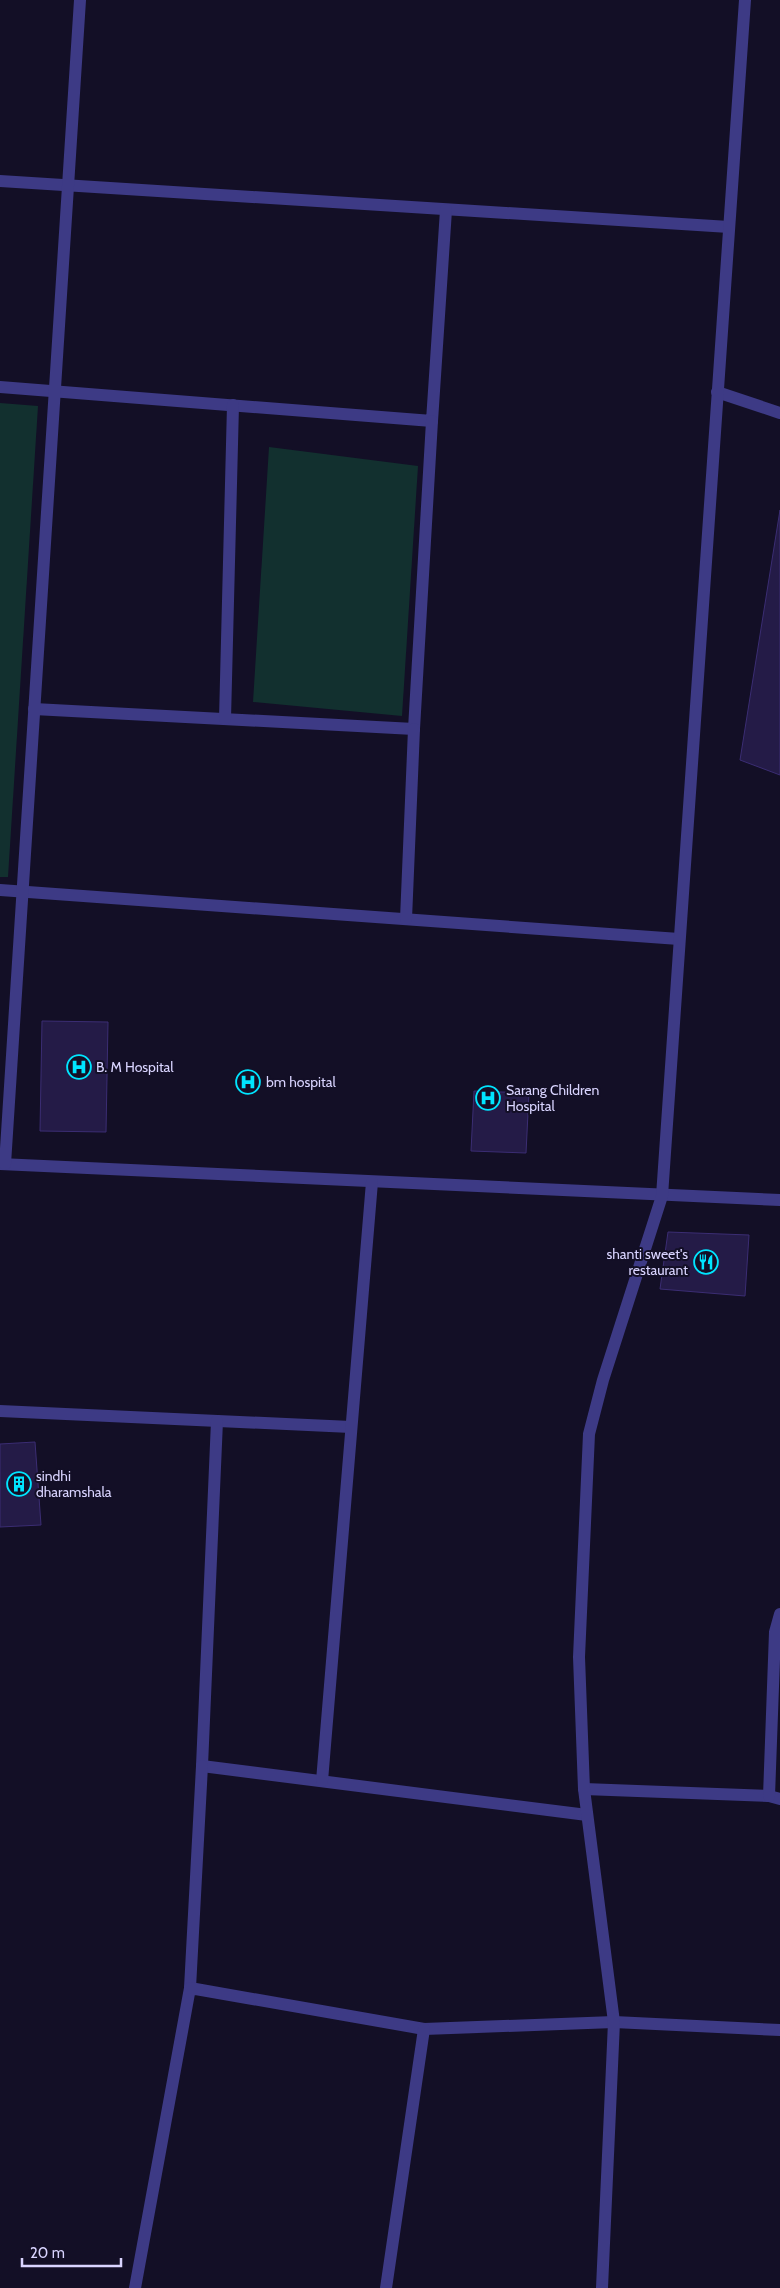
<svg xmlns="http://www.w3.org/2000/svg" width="780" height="2288" viewBox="0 0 780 2288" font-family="Cabin,sans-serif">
<rect width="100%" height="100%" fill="#130f26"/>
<g fill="#12302f">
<path d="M0,403L38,406L8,877H0Z"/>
<path d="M269,447L418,466L402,716L253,702Z"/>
</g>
<g fill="#241b47" stroke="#3b2d73">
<path d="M780,510V775L740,760Z"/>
<path d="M42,1021L108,1022L106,1132L40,1131Z"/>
<path d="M474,1091L529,1093L526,1153L471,1151Z"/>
<path d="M668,1232L749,1235L745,1296L660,1289Z"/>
<path d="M35,1442L41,1525L0,1527V1444Z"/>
</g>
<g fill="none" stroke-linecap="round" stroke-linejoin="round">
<g stroke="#3d3a85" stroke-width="12">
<path d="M0,181L729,227"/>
<path d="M0,387L432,421L446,210"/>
<path d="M717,392L780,413"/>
<path d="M34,709L414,729L432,421"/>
<path d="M225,719L233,405"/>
<path d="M0,890L679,939"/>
<path d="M406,919L414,729"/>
<path d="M0,1164L780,1200"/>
<path d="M5,1164L80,0"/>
<path d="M0,1411L351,1427"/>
<path d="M217,1421L202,1766L587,1815"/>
<path d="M322,1781L372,1182"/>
<path d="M584,1789L769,1796L780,1799"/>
<path d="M769,1796L775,1632L780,1614"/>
<path d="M190,1988L202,1766"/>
<path d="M135,2288L190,1988L424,2029L614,2022L780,2030"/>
<path d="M386,2288L424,2029"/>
<path d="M602,2288L614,2022L584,1789L579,1657L589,1434L603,1380L662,1196L745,0"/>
</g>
</g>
<defs>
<g id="hospital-ring" transform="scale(1.25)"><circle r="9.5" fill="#130f26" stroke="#00e5ff" stroke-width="1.5"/><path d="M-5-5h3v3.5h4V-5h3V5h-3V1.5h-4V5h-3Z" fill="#00e5ff"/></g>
<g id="restaurant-ring" transform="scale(1.25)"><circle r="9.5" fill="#130f26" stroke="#00e5ff" stroke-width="1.5"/><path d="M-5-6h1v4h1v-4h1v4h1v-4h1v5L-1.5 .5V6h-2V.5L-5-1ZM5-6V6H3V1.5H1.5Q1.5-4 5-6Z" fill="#00e5ff"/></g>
<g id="building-ring" transform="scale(1.25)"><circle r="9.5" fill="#130f26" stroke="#00e5ff" stroke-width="1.5"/><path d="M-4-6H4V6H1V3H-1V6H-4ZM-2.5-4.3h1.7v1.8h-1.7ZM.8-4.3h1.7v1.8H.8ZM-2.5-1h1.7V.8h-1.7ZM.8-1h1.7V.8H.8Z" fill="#00e5ff"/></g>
</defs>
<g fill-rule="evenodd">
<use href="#hospital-ring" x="79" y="1067"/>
<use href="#hospital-ring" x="248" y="1082"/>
<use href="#hospital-ring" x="488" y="1098"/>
<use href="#restaurant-ring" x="706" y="1262"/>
<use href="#building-ring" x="19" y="1484"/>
</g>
<g text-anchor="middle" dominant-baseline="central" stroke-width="4" stroke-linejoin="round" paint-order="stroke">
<g font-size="14" fill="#d9d4ff" stroke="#130f26" text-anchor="start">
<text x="96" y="1067">B. M Hospital</text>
<text x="266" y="1082">bm hospital</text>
<text x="506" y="1090">Sarang Children<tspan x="506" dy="16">Hospital</tspan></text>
<text x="688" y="1254" text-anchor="end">shanti sweet's<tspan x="688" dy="16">restaurant</tspan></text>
<text x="36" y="1476">sindhi<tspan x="36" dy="16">dharamshala</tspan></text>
</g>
</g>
<path d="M22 2258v8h99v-8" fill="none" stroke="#d9d4ff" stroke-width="2.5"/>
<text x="30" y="2258" font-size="15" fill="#d9d4ff" stroke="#130f26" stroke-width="4" paint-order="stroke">20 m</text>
</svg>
